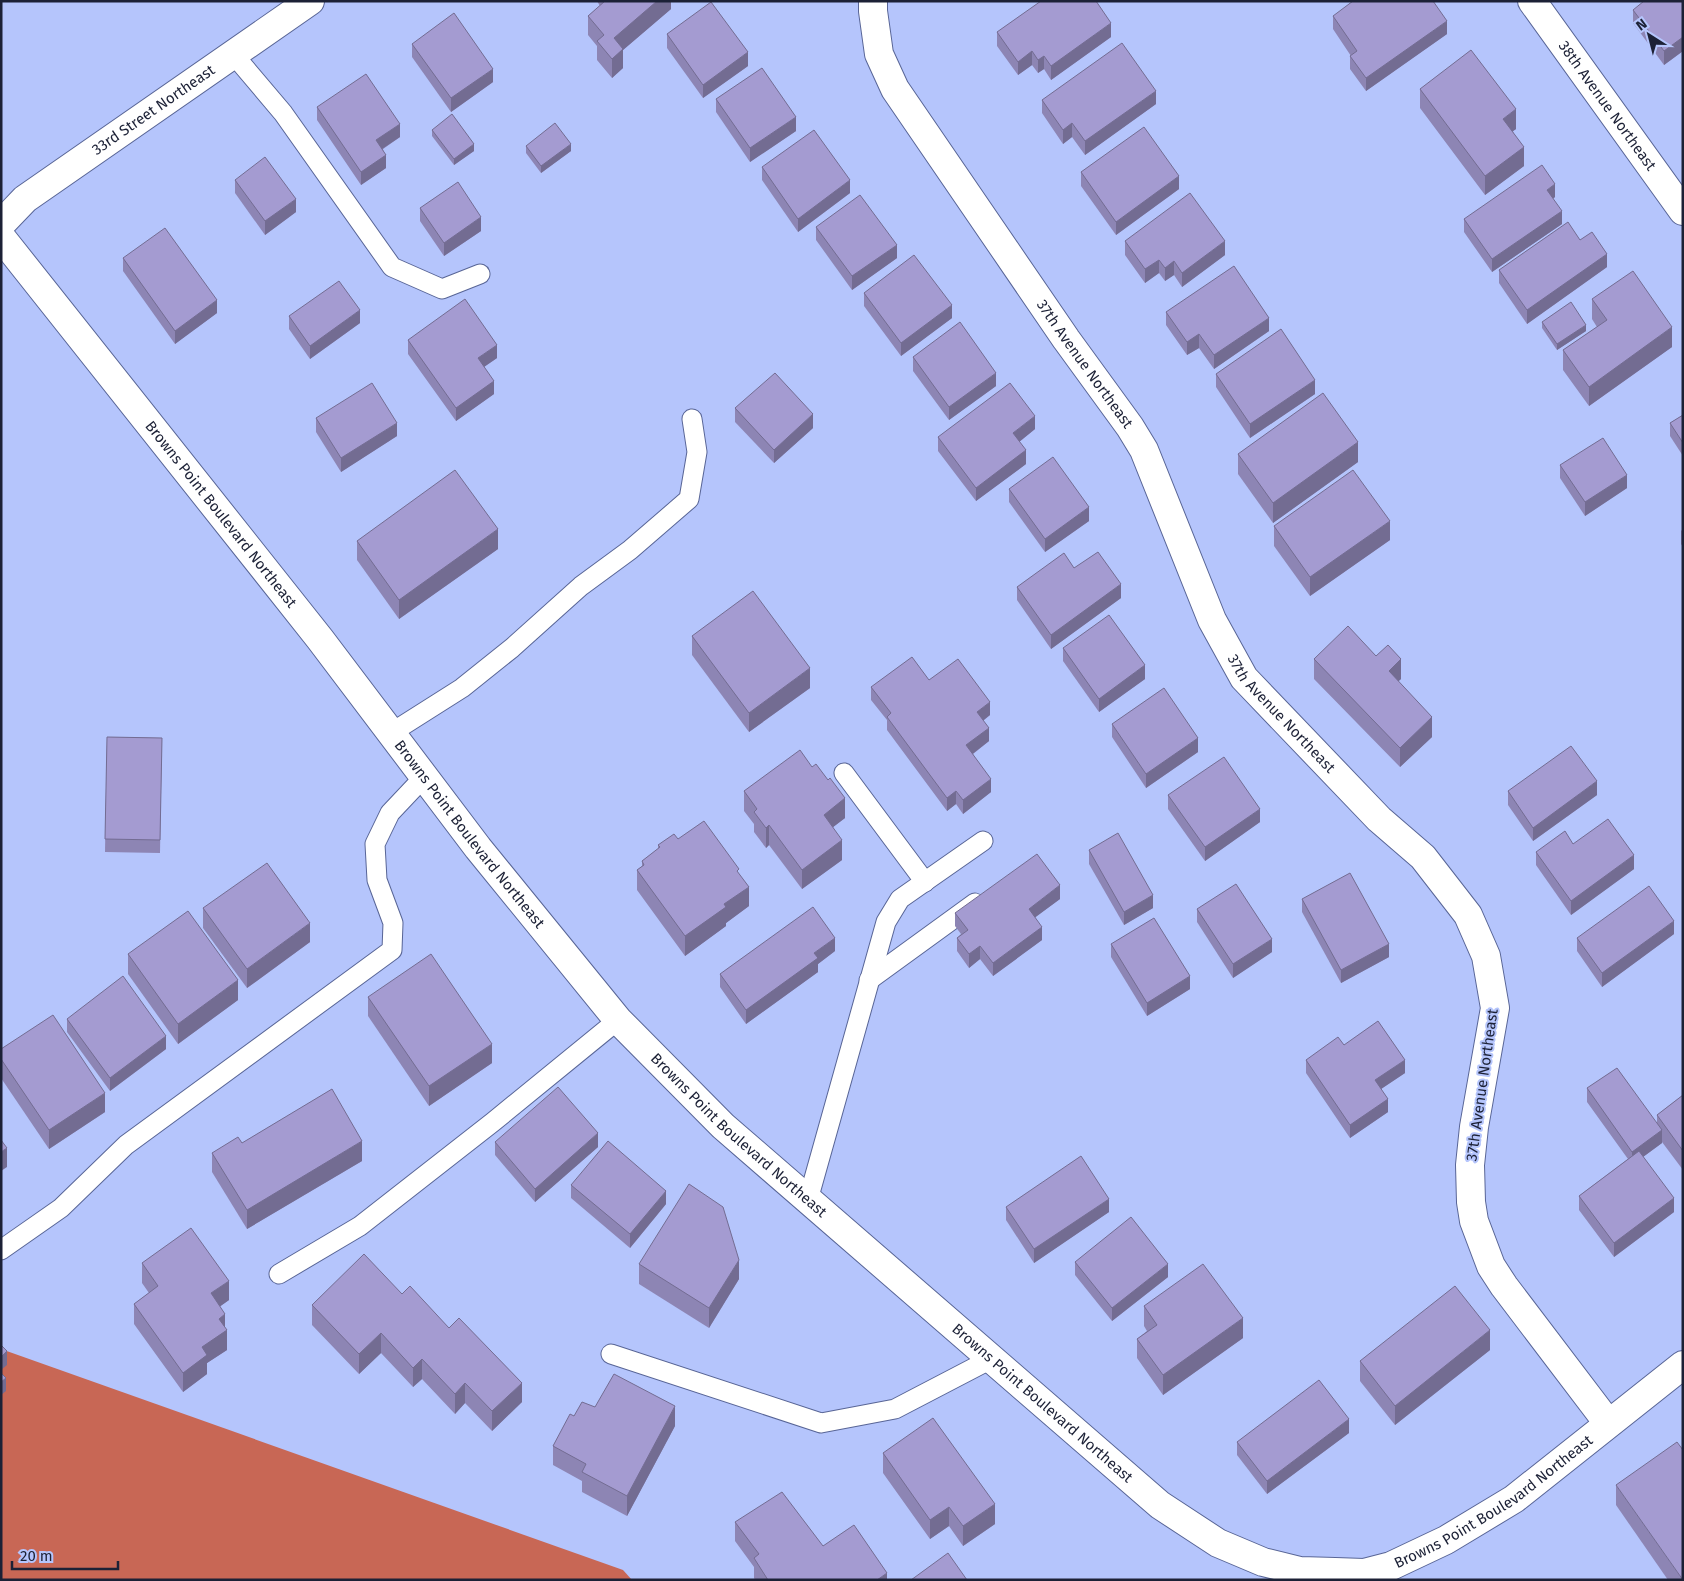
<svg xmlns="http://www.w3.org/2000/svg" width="1684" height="1581" viewBox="0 0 1684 1581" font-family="'Fira Sans',sans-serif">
<rect width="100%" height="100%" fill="#b5c5fc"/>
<path fill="#c86755" d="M1,1349L623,1570L632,1580H1Z"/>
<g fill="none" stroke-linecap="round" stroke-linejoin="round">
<g stroke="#586596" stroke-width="21">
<g id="service">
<path d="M234,55L283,113L392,267L442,289L480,274"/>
<path d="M391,733L462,688L512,648L581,586L630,550L689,499L697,452L692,419"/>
<path d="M844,773L925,882"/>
<path d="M869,980L975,903"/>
<path d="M808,1200L886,922L900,899L983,841"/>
<path d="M1,1250L61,1208L126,1145L392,950L393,923L377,880L375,844L390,813L424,777"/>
<path d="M279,1274L360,1226L493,1122L618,1020"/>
<path d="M611,1354L821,1423L895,1409L991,1359"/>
</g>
</g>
<g stroke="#586596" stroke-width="30">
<g id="minor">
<path id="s1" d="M873,1V11L879,54L895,89L1066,339L1130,427L1144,450L1212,620L1244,678L1379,819L1423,857L1468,915L1486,956L1495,1008L1474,1127L1470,1165L1471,1202L1474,1221L1491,1266L1504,1286L1608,1423"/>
<path id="s2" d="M1532,1L1683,211"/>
<path id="s3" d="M1,224L25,199L310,1"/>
</g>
</g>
<g stroke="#586596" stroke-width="30">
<g id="tertiary">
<path id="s4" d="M1,237L320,639L478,848L618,1020L723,1126L1160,1505L1218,1543L1263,1562L1300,1571L1335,1572L1364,1573L1391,1566L1446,1540L1514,1499L1683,1365"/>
</g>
</g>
<use href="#service" stroke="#fff" stroke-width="19"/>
<use href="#minor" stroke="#fff" stroke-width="28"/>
<use href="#tertiary" stroke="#fff" stroke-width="28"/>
</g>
<g fill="#8d85b4">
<path d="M597,1H671V9L623,50V68L612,78L597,60V46L588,35V16L600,6Z"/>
<path d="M1683,1V51L1664,65L1633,23V10Z"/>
<path d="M1333,16L1447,34L1366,91L1350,69V56H1351L1333,29Z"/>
<path d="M997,32L1111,37L1051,80L1044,69L1038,73L1032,65L1018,75L997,46Z"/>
<path d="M667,34L748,66L703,98L667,48Z"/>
<path d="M412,44L493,82L451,112L412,57Z"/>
<path d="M1420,89L1516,129L1513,131L1524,166L1485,195L1420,108Z"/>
<path d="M716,99L796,131L750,162L716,112Z"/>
<path d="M1042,100L1156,104L1085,155L1072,137L1063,144L1042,113Z"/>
<path d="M317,107L400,137L383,149L386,168L361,185L317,120Z"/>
<path d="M432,130L474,151L454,165L432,136Z"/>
<path d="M526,146L571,151L541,173L526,153Z"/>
<path d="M762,167L850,193L798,232L762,180Z"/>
<path d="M1081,172L1179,189L1116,235L1081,186Z"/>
<path d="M235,180L296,212L265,235L235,193Z"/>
<path d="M1555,197L1553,199L1562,224L1492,272L1464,232V219Z"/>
<path d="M420,208L481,231L444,256L420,221Z"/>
<path d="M816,227L897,258L852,290L816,240Z"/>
<path d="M1580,240L1607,267L1527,324L1499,283V270Z"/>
<path d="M1125,241L1225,255L1182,287L1174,275L1165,281L1159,273L1145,283L1125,255Z"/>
<path d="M123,258L217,313L175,344L123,271Z"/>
<path d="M864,293L952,318L901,356L864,306Z"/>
<path d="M1592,299L1672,347L1589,406L1563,370V350L1597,327L1592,319Z"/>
<path d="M1166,312L1269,331L1214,369L1199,348L1187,355L1166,325Z"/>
<path d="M289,316L360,323L310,359L289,329Z"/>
<path d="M1542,322L1586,331L1557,350L1542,328Z"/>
<path d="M408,340L497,358L484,367L494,394L456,421L408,354Z"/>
<path d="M913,357L996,386L949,420L913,371Z"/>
<path d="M1216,374L1315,394L1250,438L1216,387Z"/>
<path d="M735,408L813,428L774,463L735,422Z"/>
<path d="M1683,415V456L1670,436V423Z"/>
<path d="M316,418L397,436L341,472L316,432Z"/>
<path d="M1035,429L1019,442L1026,464L976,501L938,451V437Z"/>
<path d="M1238,454L1358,462L1273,523L1238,474Z"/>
<path d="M1560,465L1627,488L1585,516L1560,478Z"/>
<path d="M1009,489L1089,521L1045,552L1009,502Z"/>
<path d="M1274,526L1390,540L1310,596L1274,546Z"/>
<path d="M1683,529V547L1681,544V531Z"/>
<path d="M357,541L498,549L399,619L357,560Z"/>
<path d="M1074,568L1121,598L1051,649L1017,600V587Z"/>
<path d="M692,636L810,688L749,732L692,655Z"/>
<path d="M1063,648L1145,679L1099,712L1063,661Z"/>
<path d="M1376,656L1401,679L1398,681L1432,737L1400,767L1314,679V659Z"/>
<path d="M929,680L990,715L983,721L989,741L973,754L991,792L963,814L956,804L947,811L887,730V720L871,700V687Z"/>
<path d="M1112,724L1198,752L1146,788L1112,737Z"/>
<path d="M107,737L162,738L160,853L105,852Z"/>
<path d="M812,767L828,780L845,818L833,827L842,860L802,889L769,845L766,848L754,832V824L744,811V791Z"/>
<path d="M1508,791L1597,795L1533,841L1508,805Z"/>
<path d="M1168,795L1260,822L1205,861L1168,809Z"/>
<path d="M678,839L739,874L749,906L726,923V926L685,956L637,890V870L642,866V861L658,849V845Z"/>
<path d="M1089,850L1153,908L1124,925L1089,864Z"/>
<path d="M1536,852L1634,869L1571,915L1536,865Z"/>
<path d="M1060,899L1035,917L1042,940L993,976L980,959L969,968L957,951V938L961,934L955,926V913Z"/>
<path d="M1302,899L1389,957L1341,983L1302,912Z"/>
<path d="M203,908L310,942L247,988L203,928Z"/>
<path d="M1197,909L1272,952L1233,978L1197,922Z"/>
<path d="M1674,934L1602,987L1577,951V938Z"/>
<path d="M1111,944L1190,989L1147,1016L1111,957Z"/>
<path d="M835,951L818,964V972L746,1024L720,987V974Z"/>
<path d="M128,954L238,1000L178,1044L128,974Z"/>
<path d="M368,997L492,1063L429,1106L368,1016Z"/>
<path d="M67,1019L166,1049L110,1091L67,1032Z"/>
<path d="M1344,1045L1405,1073L1381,1089L1388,1112L1350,1138L1306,1073V1060Z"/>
<path d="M1,1049L105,1112L49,1149L1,1078Z"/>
<path d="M1587,1088L1657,1123V1115L1683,1095V1170L1662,1142V1143L1643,1157L1674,1212L1614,1257L1579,1210V1196L1628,1159L1587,1102Z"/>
<path d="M495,1142L598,1147L535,1202L495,1155Z"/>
<path d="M242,1143L362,1161L247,1229L212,1172V1153Z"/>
<path d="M571,1185L666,1204L630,1248L571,1198Z"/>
<path d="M1006,1207L1109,1212L1034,1263L1006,1220Z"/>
<path d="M1075,1262L1168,1277L1112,1321L1075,1275Z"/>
<path d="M142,1263L229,1300L220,1306L225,1328L227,1350L207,1363V1374L183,1392L134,1324V1304L149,1293L142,1283Z"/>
<path d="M639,1264L739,1279L709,1328L639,1284Z"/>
<path d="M402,1294L522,1402L492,1431L465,1403L455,1414L422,1379L413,1387L381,1353L359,1374L312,1325V1305Z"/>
<path d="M1144,1306L1243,1338L1163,1395L1137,1358V1339L1147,1331L1144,1326Z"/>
<path d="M1490,1350L1395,1425L1360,1381V1361Z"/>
<path d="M595,1407L675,1426L627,1516L582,1492V1481L553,1465V1446L574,1416Z"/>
<path d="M1349,1433L1267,1494L1237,1455V1442Z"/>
<path d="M883,1453L995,1524L963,1546L949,1526L930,1539L883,1473Z"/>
<path d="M1616,1485L1683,1580H1668L1616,1505Z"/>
<path d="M735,1522L823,1546L887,1580H755L754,1578V1567L735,1541Z"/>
</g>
<g fill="#736c92">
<path d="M657,1H671V9L623,50V68L612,78V59L614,38Z"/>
<path d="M1447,21V34L1366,91V78Z"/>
<path d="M1111,23V37L1051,80V66Z"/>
<path d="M1683,37V51L1664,65V51Z"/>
<path d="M1032,51V65L1018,75V62Z"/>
<path d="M748,52V66L703,98V85Z"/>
<path d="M1044,56V69L1038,73V60Z"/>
<path d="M493,69V82L451,112V98Z"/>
<path d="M1156,91V104L1085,155V141Z"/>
<path d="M1516,109V129L1503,138V119Z"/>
<path d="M796,117V131L750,162V148Z"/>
<path d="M1072,123V137L1063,144V130Z"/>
<path d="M400,124V137L376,153V140Z"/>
<path d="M474,144V151L454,165V159Z"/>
<path d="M571,144V151L541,173V166Z"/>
<path d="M1524,147V166L1485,195V176Z"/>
<path d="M386,155V168L361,185V172Z"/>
<path d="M1179,176V189L1116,235V222Z"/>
<path d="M850,180V193L798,232V219Z"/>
<path d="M1555,184V197L1547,203V190Z"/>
<path d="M296,199V212L265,235V221Z"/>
<path d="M1562,211V224L1492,272V259Z"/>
<path d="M481,217V231L444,256V243Z"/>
<path d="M1225,241V255L1182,287V273Z"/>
<path d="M897,245V258L852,290V276Z"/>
<path d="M1607,254V267L1527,324V310Z"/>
<path d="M1159,260V273L1145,283V269Z"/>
<path d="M1174,261V275L1165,281V268Z"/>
<path d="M217,300V313L175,344V331Z"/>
<path d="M952,305V318L901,356V343Z"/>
<path d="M360,310V323L310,359V346Z"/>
<path d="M1269,318V331L1214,369V355Z"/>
<path d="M1586,325V331L1557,350V344Z"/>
<path d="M1672,327V347L1589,406V387Z"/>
<path d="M1199,334V348L1187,355V342Z"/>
<path d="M497,345V358L478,371V358Z"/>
<path d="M996,373V386L949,420V407Z"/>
<path d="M1315,380V394L1250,438V424Z"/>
<path d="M494,381V394L456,421V408Z"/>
<path d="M813,414V428L774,463V450Z"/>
<path d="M1035,416V429L1013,447V433Z"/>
<path d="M397,423V436L341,472V458Z"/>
<path d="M1358,442V462L1273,523V503Z"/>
<path d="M1026,450V464L976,501V488Z"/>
<path d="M1627,475V488L1585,516V502Z"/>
<path d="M1089,507V521L1045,552V539Z"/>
<path d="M1390,521V540L1310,596V577Z"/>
<path d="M498,529V549L399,619V600Z"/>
<path d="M1121,584V598L1051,649V635Z"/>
<path d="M1401,659V679L1389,690V671Z"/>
<path d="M1145,665V679L1099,712V699Z"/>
<path d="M810,668V688L749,732V713Z"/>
<path d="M990,702V715L977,725V712Z"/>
<path d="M1432,717V737L1400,767V748Z"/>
<path d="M989,728V741L966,759V745Z"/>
<path d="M1198,738V752L1146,788V774Z"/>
<path d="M991,779V792L963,814V800Z"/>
<path d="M1597,781V795L1533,841V828Z"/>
<path d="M956,791V804L947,811V798Z"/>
<path d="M845,798V818L824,834V815Z"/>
<path d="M1260,809V822L1205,861V847Z"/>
<path d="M769,825V845L766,848V828Z"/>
<path d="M842,840V860L802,889V870Z"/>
<path d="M1634,855V869L1571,915V901Z"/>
<path d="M1060,885V899L1029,922V909Z"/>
<path d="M749,887V906L726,923V926L685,956V936L724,904Z"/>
<path d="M1153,895V908L1124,925V912Z"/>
<path d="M1674,921V934L1602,987V973Z"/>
<path d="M310,923V942L247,988V969Z"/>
<path d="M1042,927V940L993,976V963Z"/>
<path d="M835,938V951L818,964V972L746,1024V1010L814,953Z"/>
<path d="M1272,939V952L1233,978V964Z"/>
<path d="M1389,944V957L1341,983V970Z"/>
<path d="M980,946V959L969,968V954Z"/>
<path d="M1190,976V989L1147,1016V1003Z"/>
<path d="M238,980V1000L178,1044V1024Z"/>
<path d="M166,1036V1049L110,1091V1078Z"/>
<path d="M492,1044V1063L429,1106V1086Z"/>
<path d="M1405,1060V1073L1375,1093V1080Z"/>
<path d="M105,1093V1112L49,1149V1130Z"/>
<path d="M1388,1099V1112L1350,1138V1125Z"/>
<path d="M1662,1130V1143L1632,1165V1152Z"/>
<path d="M598,1133V1147L535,1202V1189Z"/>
<path d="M362,1141V1161L247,1229V1210Z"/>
<path d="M7,1148V1167L1,1171V1152Z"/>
<path d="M666,1191V1204L630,1248V1234Z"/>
<path d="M1674,1198V1212L1614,1257V1243Z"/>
<path d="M1109,1199V1212L1034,1263V1249Z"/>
<path d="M739,1260V1279L709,1328V1308Z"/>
<path d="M1168,1264V1277L1112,1321V1308Z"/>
<path d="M229,1281V1300L211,1313V1293Z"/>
<path d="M225,1314V1331L227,1330V1350L207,1363V1374L183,1392V1373L202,1347L219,1319Z"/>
<path d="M1243,1318V1338L1163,1395V1375Z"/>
<path d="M1490,1330V1350L1395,1425V1406Z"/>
<path d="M381,1333V1353L359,1374V1354Z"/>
<path d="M7,1351V1365L1,1370V1357Z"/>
<path d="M422,1359V1379L413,1387V1368Z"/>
<path d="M6,1378V1391L1,1395V1382Z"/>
<path d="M465,1383V1403L455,1414V1394Z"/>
<path d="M522,1383V1402L492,1431V1411Z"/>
<path d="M675,1406V1426L627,1516V1496Z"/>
<path d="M1349,1419V1433L1267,1494V1481Z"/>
<path d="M995,1504V1524L963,1546V1526Z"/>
<path d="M949,1507V1526L930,1539V1520Z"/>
<path d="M887,1573V1580H877Z"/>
</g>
<g fill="#a49bd1" stroke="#736c92">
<path d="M605,1H657L614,38L623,49L612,59L597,41L604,35L588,16Z"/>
<path d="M1041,1H1096L1111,23L1051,66L1044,56L1038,60L1032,51L1018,62L997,32Z"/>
<path d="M1353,1H1433L1447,21L1366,78L1350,56L1357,51L1333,16Z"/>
<path d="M1644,1H1683V37L1664,51L1633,10Z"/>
<path d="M711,2L748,52L703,85L667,34Z"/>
<path d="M454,13L493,69L451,98L412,44Z"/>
<path d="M1122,43L1156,91L1085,141L1072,123L1063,130L1042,100Z"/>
<path d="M1471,50L1516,109L1503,119L1524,147L1485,176L1420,89Z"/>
<path d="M762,68L796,117L750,148L716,99Z"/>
<path d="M366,74L400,124L376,140L386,155L361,172L317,107Z"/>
<path d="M452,114L474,144L454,159L432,130Z"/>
<path d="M555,123L571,144L541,166L526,146Z"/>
<path d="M1144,127L1179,176L1116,222L1081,172Z"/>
<path d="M814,130L850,180L798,219L762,167Z"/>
<path d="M265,157L296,199L265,221L235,180Z"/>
<path d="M1542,165L1555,184L1547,190L1562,211L1492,259L1464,219Z"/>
<path d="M458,182L481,217L444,243L420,208Z"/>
<path d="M1190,193L1225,241L1182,273L1174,261L1165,268L1159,260L1145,269L1125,241Z"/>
<path d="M860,195L897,245L852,276L816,227Z"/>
<path d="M1568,222L1580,240L1592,232L1607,254L1527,310L1499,270Z"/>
<path d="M165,228L217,300L175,331L123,258Z"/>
<path d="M914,255L952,305L901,343L864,293Z"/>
<path d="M1234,266L1269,318L1214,355L1199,334L1187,342L1166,312Z"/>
<path d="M1633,271L1672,327L1589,387L1563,350L1607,320L1592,299Z"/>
<path d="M339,281L360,310L310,346L289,316Z"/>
<path d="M465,299L497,345L478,358L494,381L456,408L408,340Z"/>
<path d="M1571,302L1586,325L1557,344L1542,322Z"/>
<path d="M960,322L996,373L949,407L913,357Z"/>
<path d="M1281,329L1315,380L1250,424L1216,374Z"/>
<path d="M775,373L813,414L774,450L735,408Z"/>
<path d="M372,383L397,423L341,458L316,418Z"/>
<path d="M1010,383L1035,416L1013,433L1026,450L976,488L938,437Z"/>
<path d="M1323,393L1358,442L1273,503L1238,454Z"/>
<path d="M1683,415V443L1670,423Z"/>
<path d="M1603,438L1627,475L1585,502L1560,465Z"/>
<path d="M1053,457L1089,507L1045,539L1009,489Z"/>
<path d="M455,470L498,529L399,600L357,541Z"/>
<path d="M1353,470L1390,521L1310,577L1274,526Z"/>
<path d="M1098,552L1121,584L1051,635L1017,587L1064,553L1074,568Z"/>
<path d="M753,591L810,668L749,713L692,636Z"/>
<path d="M1109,615L1145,665L1099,699L1063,648Z"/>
<path d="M1348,626L1376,656L1388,645L1401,659L1389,671L1432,717L1400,748L1314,659Z"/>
<path d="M912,657L929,680L958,659L990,702L977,712L989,728L966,745L991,779L963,800L956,791L947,798L887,717L891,713L871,687Z"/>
<path d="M1164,688L1198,738L1146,774L1112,724Z"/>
<path d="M107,737L162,738L160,840L105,839Z"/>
<path d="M1571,746L1597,781L1533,828L1508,791Z"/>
<path d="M800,750L812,767L816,764L828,780L830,778L845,798L824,815L842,840L802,870L769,825L766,828L754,812L757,809L744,791Z"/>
<path d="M1224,757L1260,809L1205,847L1168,795Z"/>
<path d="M1608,819L1634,855L1571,901L1536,852L1565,831L1573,844Z"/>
<path d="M704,821L739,869L737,871L749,887L724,904L726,907L685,936L637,870L644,865L642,861L660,847L658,845L674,834L678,839Z"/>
<path d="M1118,833L1153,895L1124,912L1089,850Z"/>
<path d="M1037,854L1060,885L1029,909L1042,927L993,963L980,946L969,954L957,938L968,930L955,913Z"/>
<path d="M267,863L310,923L247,969L203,908Z"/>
<path d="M1350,873L1389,944L1341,970L1302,899Z"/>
<path d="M1236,884L1272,939L1233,964L1197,909Z"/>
<path d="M1649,886L1674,921L1602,973L1577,938Z"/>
<path d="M813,907L835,938L814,953L818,958L746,1010L720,974Z"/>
<path d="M188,911L238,980L178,1024L128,954Z"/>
<path d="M1154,918L1190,976L1147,1003L1111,944Z"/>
<path d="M431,954L492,1044L429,1086L368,997Z"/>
<path d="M123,976L166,1036L110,1078L67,1019Z"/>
<path d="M53,1015L105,1093L49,1130L1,1059V1049Z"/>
<path d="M1378,1021L1405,1060L1375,1080L1388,1099L1350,1125L1306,1060L1338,1037L1344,1045Z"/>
<path d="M1617,1068L1662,1130L1632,1152L1587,1088Z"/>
<path d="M558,1087L598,1133L535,1189L495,1142Z"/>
<path d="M332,1089L362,1141L247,1210L212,1153L238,1137L242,1143Z"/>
<path d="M1683,1095V1151L1657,1115Z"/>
<path d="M1,1140L7,1148L1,1152Z"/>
<path d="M608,1141L666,1191L630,1234L571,1185Z"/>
<path d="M1639,1151L1674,1198L1614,1243L1579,1196Z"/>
<path d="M1081,1156L1109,1199L1034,1249L1006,1207Z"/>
<path d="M689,1184L723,1207L739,1260L709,1308L639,1264Z"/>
<path d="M1131,1217L1168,1264L1112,1308L1075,1262Z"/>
<path d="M191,1228L229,1281L211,1293L225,1314L219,1319L227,1330L202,1347L207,1355L183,1373L134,1304L158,1286L142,1263Z"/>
<path d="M364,1254L402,1294L410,1286L449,1328L459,1318L522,1383L492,1411L465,1383L455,1394L422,1359L413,1368L381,1333L359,1354L312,1305Z"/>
<path d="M1203,1264L1243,1318L1163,1375L1137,1339L1157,1325L1144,1306Z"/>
<path d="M1455,1286L1490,1330L1395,1406L1360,1361Z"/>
<path d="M1,1345L7,1351L1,1357Z"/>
<path d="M1,1373L6,1378L1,1382Z"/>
<path d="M614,1374L675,1406L627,1496L582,1472L586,1464L553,1446L570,1414L574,1416L582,1402L595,1407Z"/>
<path d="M1319,1380L1349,1419L1267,1481L1237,1442Z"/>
<path d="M933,1418L995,1504L963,1526L949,1507L930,1520L883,1453Z"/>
<path d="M1677,1442L1683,1450V1580L1616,1485Z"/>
<path d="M782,1492L823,1546L854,1525L887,1573L877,1580H768L754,1558L759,1554L735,1522Z"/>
<path d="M948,1553L967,1580H911Z"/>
</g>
<g text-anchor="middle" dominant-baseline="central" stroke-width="4" stroke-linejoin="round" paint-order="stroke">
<g font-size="15" fill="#1c2136" stroke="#b5c5fc">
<text stroke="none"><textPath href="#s2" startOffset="129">38th Avenue Northeast</textPath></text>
<text stroke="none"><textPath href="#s3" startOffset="191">33rd Street Northeast</textPath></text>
<text stroke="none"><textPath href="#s1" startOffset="426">37th Avenue Northeast</textPath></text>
<text stroke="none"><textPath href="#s4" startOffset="354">Browns Point Boulevard Northeast</textPath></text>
<text stroke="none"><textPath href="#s1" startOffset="831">37th Avenue Northeast</textPath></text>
<text stroke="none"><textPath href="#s4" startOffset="759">Browns Point Boulevard Northeast</textPath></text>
<text transform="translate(1482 1085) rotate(-82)">37th Avenue Northeast</text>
<text stroke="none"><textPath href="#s4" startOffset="1164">Browns Point Boulevard Northeast</textPath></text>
<text stroke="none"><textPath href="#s4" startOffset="1569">Browns Point Boulevard Northeast</textPath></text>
<text stroke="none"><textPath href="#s4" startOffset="2094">Browns Point Boulevard Northeast</textPath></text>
</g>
</g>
<rect width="1684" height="1581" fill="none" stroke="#1c2136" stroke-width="5"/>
<g transform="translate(1649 35) rotate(324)" stroke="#b5c5fc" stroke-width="4" paint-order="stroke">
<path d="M0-4L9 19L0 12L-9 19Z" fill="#1c2136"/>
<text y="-8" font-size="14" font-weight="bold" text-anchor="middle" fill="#1c2136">N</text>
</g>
<path d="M12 1561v8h106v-8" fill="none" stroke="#1c2136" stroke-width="2.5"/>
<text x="20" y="1561" font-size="15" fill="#1c2136" stroke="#b5c5fc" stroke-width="4" paint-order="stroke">20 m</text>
</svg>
